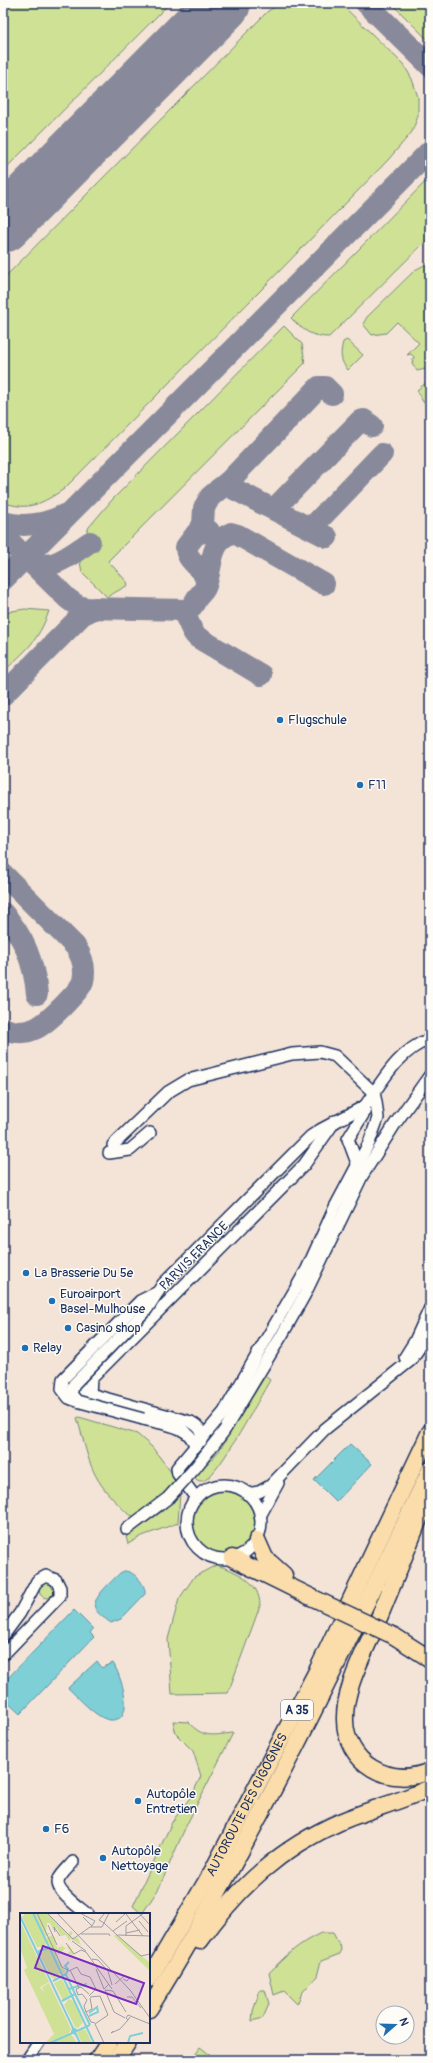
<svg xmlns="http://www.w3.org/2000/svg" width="433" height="2063" viewBox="0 0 433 2063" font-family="Pangolin,sans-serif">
<rect width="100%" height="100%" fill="#f4e4d8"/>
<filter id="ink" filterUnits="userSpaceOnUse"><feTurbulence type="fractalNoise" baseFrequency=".025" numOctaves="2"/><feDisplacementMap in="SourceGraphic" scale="8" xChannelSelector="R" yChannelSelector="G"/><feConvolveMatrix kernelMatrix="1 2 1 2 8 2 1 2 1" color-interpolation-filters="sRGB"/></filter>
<g filter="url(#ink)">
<g fill="#cfe195" stroke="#75887a">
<path d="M3,3H170L3,171Z"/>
<path d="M282,3H340L404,65L412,79L418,97V116L412,132L388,160L259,292L64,489C43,503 28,512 3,502V279L268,11Z"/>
<path d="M391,3H430V39L426,38Z"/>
<path d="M430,177V237L329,337C311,337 303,330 291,318Z"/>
<path d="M430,262V368L417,371L412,363L414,357L411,354L407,355L419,343L397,322L386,333L372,335L363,324L367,317L415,270Z"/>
<path d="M284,326L302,344L305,363L108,561L127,582L128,585L107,597L82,572L80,562L84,538L89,527L112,500Z"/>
<path d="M347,340L363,355L348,370C340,361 340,354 343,342Z"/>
<path d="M427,382L430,385V400L423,402L417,390Z"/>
<path d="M25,609L49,611C38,642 26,650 3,672V615L12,611Z"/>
<path d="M265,1376L270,1380C259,1399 221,1471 205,1480C205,1481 200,1481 199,1481L194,1478L219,1451Z"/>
<path d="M79,1417L137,1434L152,1447L177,1480L163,1495L137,1517C129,1516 125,1511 120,1506C88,1476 89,1457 77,1418Z"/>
<circle cx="224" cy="1522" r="31"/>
<path d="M180,1493L178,1523L142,1536L128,1544L126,1537L164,1510Z"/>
<path d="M216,1565C236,1571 260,1581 260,1606L228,1693L172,1694L168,1639L179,1599L194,1577Z"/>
<circle cx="47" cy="1590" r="8"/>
<path d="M173,1721L188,1722C204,1739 212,1735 233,1733L186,1826L159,1888L142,1914L133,1906L172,1822L192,1795L201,1776L193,1751L176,1734Z"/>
<path d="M321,1933H333L341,1948L340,1954L321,1961L317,1976L302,1993L297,2004L284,1991L274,1995L269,1973C285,1956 299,1943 321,1933Z"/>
<path d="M260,1990H265L269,2004L263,2018L252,2021L253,2011Z"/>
<path d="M200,2047L217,2060H191Z"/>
</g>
<g fill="#7fd0d6" stroke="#5790a6">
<path d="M350,1444L372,1464L336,1502L314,1480Z"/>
<path d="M124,1571C134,1571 146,1584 145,1594L121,1619L111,1623C106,1619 97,1614 95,1608C91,1599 113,1580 120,1573Z"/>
<path d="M74,1610L93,1629L90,1633L94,1637L20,1714L3,1698V1683Z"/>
<path d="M97,1661L102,1668L113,1663C120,1674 138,1722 110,1720C97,1719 78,1697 68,1688Z"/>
</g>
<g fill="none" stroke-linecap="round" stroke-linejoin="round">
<g stroke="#888a9b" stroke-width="22">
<path d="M366,3L430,66"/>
<path d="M219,489L224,486L230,487L327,537"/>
<path d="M272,508H275L360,421L364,420L372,426"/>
<path d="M3,522C24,528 46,524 66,514"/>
<path d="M306,526L314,525L382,454"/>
<path d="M196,534L203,525L204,508L210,497L229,481L319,387H325L332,394"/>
<path d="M3,535L68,599L78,606L86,608L188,610C193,607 194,603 197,598C200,594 203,592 205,588C213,569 208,543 231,533L238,535L324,584"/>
<path d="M27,558C49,576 71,554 90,542"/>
<path d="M3,580L430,151"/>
<path d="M206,585C207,567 186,564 186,547L196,534L209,531"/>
<path d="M180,610C189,616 189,630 197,637L261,675"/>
<path d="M3,695L82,615L96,608"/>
<path d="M3,874L75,946C82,956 86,968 83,981C80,990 72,996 66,1003C48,1021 31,1041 3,1028"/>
<path d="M3,913C24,937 34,962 37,994"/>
</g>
<path stroke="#888a9b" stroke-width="56" d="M3,225L223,3"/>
<g stroke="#1b2f5e" stroke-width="14">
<g id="minor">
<path d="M113,1145L168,1092L188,1080L292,1054L320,1052L335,1056L374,1093L376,1102L378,1118L369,1143L335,1207L307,1269L224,1412L177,1468L178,1474L196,1498"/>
<path d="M109,1153L130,1150L150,1133"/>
<path d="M357,1163L348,1139L364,1113L365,1106C383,1080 399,1050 430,1039"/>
<path d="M231,1216L311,1136L320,1130L365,1106"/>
<path d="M405,1357L415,1341L430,1308"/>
<path d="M78,1384L84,1391L90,1394L191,1422C200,1427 202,1431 201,1441"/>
<path d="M90,1394L91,1379L304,1165L335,1121"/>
<path d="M143,1419C162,1424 191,1425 195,1447"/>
<path d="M195,1468L224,1431L282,1335L305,1294L362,1176L395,1124L430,1075"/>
<circle cx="224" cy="1522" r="37"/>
<path d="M247,1494L259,1492L270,1486L325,1429L411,1360L430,1332"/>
<path d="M260,1516L278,1483"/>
<path d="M127,1529L168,1498"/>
<path d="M3,1636L20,1613L37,1581L46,1576L56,1580L60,1588V1596L3,1655"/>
<path d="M73,1862C69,1867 62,1873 59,1879C53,1890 79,1907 87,1914"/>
<path d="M27,2060L39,2042"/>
</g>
</g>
<g stroke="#1b2f5e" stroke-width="19">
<g id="highway">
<path d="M426,1501C410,1543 393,1584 376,1625C364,1654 344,1688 345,1720C345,1739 355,1758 372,1768C390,1779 411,1779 430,1771"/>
<path d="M257,1540L265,1558L284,1575"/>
<path d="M232,1558L311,1597"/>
<path d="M394,1636L430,1659"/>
<path d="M200,1941C238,1887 280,1848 342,1821C371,1809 402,1801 430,1788"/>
<path id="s1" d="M149,1979L213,1870L318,1669L430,1432"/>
<path d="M149,2009C256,1837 343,1653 430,1470"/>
<path d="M97,2060L109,2042"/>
<path d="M116,2060L128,2042"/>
</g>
</g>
<use href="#minor" stroke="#fdfcf7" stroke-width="11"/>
<use href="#highway" stroke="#faddab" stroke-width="16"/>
<g stroke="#1b2f5e" stroke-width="14" stroke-linecap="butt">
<g id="minor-bridge">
<path d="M74,1400L69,1398L62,1389L63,1379L140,1301L158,1292"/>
<path d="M143,1419L77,1401L71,1394L74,1384L147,1309L163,1284L231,1216"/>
<path d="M168,1498L195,1468"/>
</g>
</g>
<g stroke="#1b2f5e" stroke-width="19" stroke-linecap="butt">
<path id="highway-bridge" d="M311,1597L394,1636"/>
</g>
<use href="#minor-bridge" stroke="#fdfcf7" stroke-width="11"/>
<use href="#highway-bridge" stroke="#faddab" stroke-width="16"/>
</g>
</g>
<g fill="#1f6fb2" stroke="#fdfcf7" stroke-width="1.5">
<circle cx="280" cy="720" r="4"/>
<circle cx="360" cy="785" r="4"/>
<circle cx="26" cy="1273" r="4"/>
<circle cx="52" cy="1301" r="4"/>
<circle cx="68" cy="1328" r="4"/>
<circle cx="25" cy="1348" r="4"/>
<circle cx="138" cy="1801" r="4"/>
<circle cx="46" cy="1829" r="4"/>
<circle cx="103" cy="1858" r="4"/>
</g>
<g text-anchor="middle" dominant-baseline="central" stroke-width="3" stroke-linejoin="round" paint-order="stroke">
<rect fill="#fdfcf7" stroke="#5f6c8c" stroke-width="1" x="281" y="1700" width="32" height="20" rx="3"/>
<g font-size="12" font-weight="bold" fill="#1b2f5e">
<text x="297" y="1710">A 35</text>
</g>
<g font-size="13" fill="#1b2f5e" stroke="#fdfcf7" text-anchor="start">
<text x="288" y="720">Flugschule</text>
<text x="368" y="785">F11</text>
<text x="34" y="1273">La Brasserie Du 5e</text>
<text x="60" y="1294">Euroairport<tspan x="60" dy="15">Basel-Mulhouse</tspan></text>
<text x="76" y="1328">Casino shop</text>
<text x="33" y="1348">Relay</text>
<text x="146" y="1794">Autopôle<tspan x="146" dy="15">Entretien</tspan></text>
<text x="54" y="1829">F6</text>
<text x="111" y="1851">Autopôle<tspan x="111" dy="15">Nettoyage</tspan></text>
</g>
<g font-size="13" fill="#1b2f5e" stroke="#fdfcf7">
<text transform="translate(194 1256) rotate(-45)">PARVIS FRANCE</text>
<text stroke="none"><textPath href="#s1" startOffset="200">AUTOROUTE DES CIGOGNES</textPath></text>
</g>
</g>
<g transform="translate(20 1913)">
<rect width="130" height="130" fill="#f4e4d8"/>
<path d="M6,0H12L26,30L24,34H17L2,4ZM14,0H28L48,21L51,18L53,20L50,24L58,25L61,32L51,26L49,28L46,22L41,23L36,14L33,17L30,10H27L26,20H31L25,24ZM0,8L29,69L20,74L24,80L22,74L29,70L51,116L49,120L29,130H25L34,121L4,57L7,55L0,34ZM96,21L130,50V58L94,23ZM32,22L34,25L39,23L35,25L36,33L39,32L37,34L38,37V34H42L40,31L45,35L49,33L48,30L54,42L47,41L50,38L47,34L38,42L35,36L37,46L46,59L44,61L42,60L26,25ZM25,36L29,37L40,60L35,66L31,64L20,42ZM42,66L50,82L43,87L34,70ZM49,86L53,88L63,109L58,115L55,114L44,92ZM61,116L66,117L72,130H62L57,120ZM51,121L57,130H31L50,121Z" fill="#cfe195"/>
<path fill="none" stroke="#7fd0d6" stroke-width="2" d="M13,0L74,130M0,3L60,130M18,41L19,38L29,35M49,49L45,53L48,56L46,62L70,112M33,68L46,61M49,76L61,72L65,73L66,70M42,88L55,81M69,100L77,94L78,99L69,103M53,115L56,117L55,121L52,119ZM30,130L70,112M108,130L110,123L123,120"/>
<path fill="none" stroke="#9d9ca7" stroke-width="1" d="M17,0L42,54L49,58L57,54L61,61L70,64L76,76L69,83M27,0L53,26L70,14H82L89,0M37,0L110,77L130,105M60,0L75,8L71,14M119,0L130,12M106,1L123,23M63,4L72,13M119,8L128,19M96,9L106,0M84,10L98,23M84,10L79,7L85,0M28,12L37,32M93,18L107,8M35,19L34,14L40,23M106,20L120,17M61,21H89L90,23M97,22L121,43L130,41M98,22L130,23M106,23V13L124,0M52,28L66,38M46,30L54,41L61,37L66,39L92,76M72,46L78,47L88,58L92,72M76,56L84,76L89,71M50,57L59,75M95,71L104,63L109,65L107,68L103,66M69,81L61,74L56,76L58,82L62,81L67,87L64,93L66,99L72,96L70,85M70,84L80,83L88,102L75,111L84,130M107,84H112L121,95M66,99L71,109L75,110M110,104L108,107L106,105L108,102L130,111M105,105L94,99L85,77L93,78L106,99M93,118L91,120L100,116L108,107M110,130H124"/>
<path fill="#7b2cbf" fill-opacity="0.15" stroke="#7b2cbf" stroke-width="2" d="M23,33L124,70L116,91L15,55Z"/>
<rect width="130" height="130" fill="none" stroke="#1b2f5e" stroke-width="2"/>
</g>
<rect width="433" height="2063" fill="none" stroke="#fdfcf7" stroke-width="16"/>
<rect x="8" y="8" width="417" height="2047" fill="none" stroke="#1b2f5e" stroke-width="1.5" filter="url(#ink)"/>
<g transform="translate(395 2025) rotate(70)"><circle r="19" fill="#fdfcf7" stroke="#a3aaba"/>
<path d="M0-3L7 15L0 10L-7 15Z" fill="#1f6fb2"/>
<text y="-6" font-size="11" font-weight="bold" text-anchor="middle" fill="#1b2f5e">N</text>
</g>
</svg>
